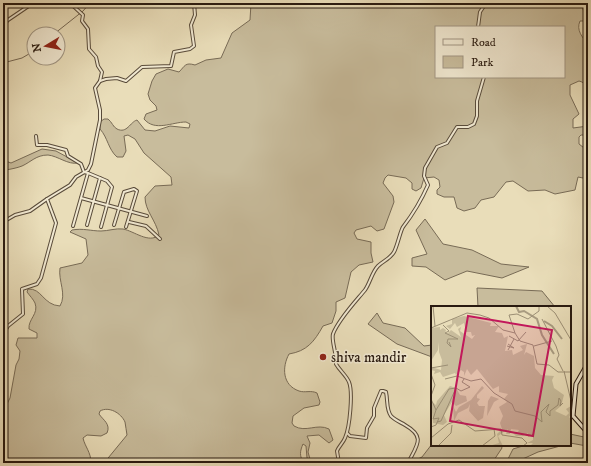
<svg xmlns="http://www.w3.org/2000/svg" width="591" height="466" viewBox="0 0 591 466" font-family="'IM FELL DW Pica',serif">
<rect width="100%" height="100%" fill="#e9ddb9"/>
<filter id="stains"><feTurbulence type="fractalNoise" baseFrequency=".005" numOctaves="4"/><feColorMatrix values="0 0 0 0 .2 0 0 0 0 .09 0 0 0 0 .02 0 0 0 .5 -.17"/></filter>
<radialGradient id="worn" r=".72"><stop offset=".6" stop-color="#630" stop-opacity="0"/><stop offset="1" stop-color="#630" stop-opacity=".3"/></radialGradient>
<g fill="#c8bc9c" stroke="#786b56" fill-rule="evenodd">
<path d="M251,3H583V10L588,16V21H580C576,30 582,37 588,44V87L582,82L579,81L570,85V95L579,114L573,119V128L588,126V135H581L579,137V144L588,151V179L578,177L575,190L555,194L545,190L528,191L513,181L506,182L494,197L481,200L475,208L464,211L457,208L454,197H444L437,194V190L440,187L439,180L434,177L424,178L421,188L416,191L412,189V183L406,178L388,175L385,178L383,183L393,196L394,202L384,229L377,231L371,226L356,230L354,233L357,239L371,242V253L373,262L359,265L351,272L345,298L336,302V311L332,323L323,326C314,342 307,351 289,354C282,367 282,385 299,391C305,393 311,390 317,393L320,402L319,405L304,408L293,416L292,423L294,426C306,433 317,423 329,429L333,440L329,443L319,435L307,436L310,443L308,452L310,459L307,458L306,446L303,444C300,451 299,456 304,463H104L127,435C126,431 126,426 125,422C121,413 109,406 100,411L99,414C103,420 111,424 107,433L101,436L87,435L83,438C85,447 91,452 91,463H3V453L6,442L3,434V412L10,398L16,365L19,359L20,351L16,345L18,338H37V333L29,329C28,319 39,314 35,303C33,299 30,296 27,292L28,289C42,288 43,305 60,306C67,294 58,281 60,268L82,263L88,255L86,239L70,232L72,230C83,228 91,231 101,231C108,231 116,228 123,229C134,231 149,244 159,235C156,220 145,211 145,197L155,186L172,185L171,177L144,153L135,139L128,135L124,136L126,151L123,157H117C108,149 108,138 100,129V122L104,119H108C112,122 113,127 117,129C127,134 130,122 137,120L145,130L155,131L170,126L189,128L190,124L186,122C172,122 155,132 144,119L146,114L157,110L156,106L150,100L148,94L152,81L156,74L168,69L179,72C185,66 185,62 195,65L206,60L221,58L232,33L250,20ZM436,27H564V77H436Z"/>
<path d="M42,149L56,151L78,163C68,165 58,156 48,155C36,155 31,162 22,166C17,168 11,169 6,170L3,169V160L11,163Z"/>
<path d="M425,219L443,244L472,250L501,264L529,267L502,278L467,271L445,280L426,267L412,266V258L427,254L416,230Z"/>
<path d="M477,288L542,291L555,307H478Z"/>
<path d="M377,313L383,323L405,328L424,346L432,345V357L397,344L368,324Z"/>
<path d="M570,434L584,437L587,446L570,443Z"/>
<path d="M432,444L501,445L502,448L492,463H410L422,457Z"/>
<path d="M526,445H564L538,452L514,463H506L513,449Z"/>
</g>
<g fill="none" stroke-linecap="round" stroke-linejoin="round">
<g stroke="#756753" stroke-width="1">
<path d="M54,34L83,11L90,3"/>
<path d="M3,63L22,58L34,51"/>
</g>
<g stroke="#594b3a" stroke-width="4">
<g id="street">
<path d="M70,3L83,15L82,21L88,29L89,49L96,57L98,66L102,72L100,81"/>
<path d="M3,25L8,20L33,3"/>
<path d="M478,27L480,12L486,3"/>
<path d="M36,136L37,145H47L66,150L68,156L81,164L84,172L88,173L73,226"/>
<path d="M100,178L107,181L112,187L101,227"/>
<path d="M81,198L147,216"/>
<path d="M3,222L15,215L30,211L47,199"/>
<path d="M129,222L146,226L160,239"/>
<path d="M87,225L100,178L88,173"/>
<path d="M114,225L124,192L134,189L137,191L126,227"/>
<path d="M3,334L8,326L23,314L22,289L37,284L41,278L56,223L47,199L70,185L76,177L88,170L91,164L100,120V110L95,88L100,81L106,79L117,78L126,81L142,67L171,66L174,52L190,49L194,46L191,25L195,15L194,3"/>
<path d="M347,433L350,436L366,438L367,428L374,416V408L381,391H383L386,392C388,401 386,409 391,416C395,420 400,422 405,425C426,437 417,445 408,463"/>
<path d="M339,463L337,451C339,446 343,443 345,438C350,427 353,392 349,382C346,375 340,371 336,364C337,354 331,340 333,334C338,320 355,302 365,290C370,283 372,272 378,266C383,261 390,259 394,252C397,247 401,229 403,227C413,214 421,201 428,185L424,176L425,168L437,147L447,143L457,127H468L474,124L477,116V101L484,77"/>
</g>
</g>
<g stroke="#291a10" stroke-width="5">
<g id="secondary">
<path d="M588,174V188"/>
<path d="M588,363L576,384L573,416L588,433"/>
</g>
</g>
<use href="#street" stroke="#f1e9d2" stroke-width="2"/>
<use href="#secondary" stroke="#f1e9d2" stroke-width="3"/>
</g>
<circle fill="#8f2418" stroke="#f1e9d2" stroke-width="1.5" cx="323" cy="357" r="4"/>
<g text-anchor="middle" dominant-baseline="central" stroke-width="3" stroke-linejoin="round" paint-order="stroke">
<g font-size="15" fill="#291a10" stroke="#f1e9d2" text-anchor="start">
<text x="331" y="357">shiva mandir</text>
</g>
</g>
<g transform="translate(431 306)">
<rect width="140" height="140" fill="#e9ddb9"/>
<path d="M33,10L60,17L59,20H68L64,26L71,27L73,32L77,30L74,45L81,44L82,49L92,44L89,40L96,38L93,49L95,46L103,50L104,62L110,69L123,70L121,74L123,82L133,89L130,100L124,105L135,110L138,107L135,103L140,100V109L138,111L140,113V140H99L102,137H96L102,134V129L97,131V127L92,130H85L82,127L87,126L88,124L80,123L79,128H75L77,123L67,130L72,140H58L68,137L66,128L71,123L69,117L72,110L68,101L76,96L73,93L77,88L68,86V80L62,83L46,63L40,69L36,63L33,70V66L30,64L25,69L24,67L12,71L9,66L3,68L4,65L0,64V61L10,64L11,54L8,46V36L7,44L0,55V22L9,21V24L12,22L15,24L14,27H17L20,24L30,31L27,23L30,21L29,25L41,33L44,29L41,30L40,26H35L33,17L26,21L24,17L19,23L15,20L21,18V13ZM19,80L25,82L29,89L35,90L36,95L25,100L21,96L13,109L16,116L12,119L2,117L0,95L5,99L6,95ZM51,80L53,82L46,89V92L49,93L46,97L48,100H54L52,112L47,115L38,105L39,98L37,102L27,107L23,115L22,100L25,106L28,101L40,94ZM60,90L68,93L63,96L56,110L57,95Z" fill="#c8bc9c"/>
<path fill="none" stroke="#a89b80" stroke-width="2" d="M85,0L88,6L93,5L106,13L111,29L123,48M113,15L121,20L131,33"/>
<path fill="none" stroke="#9c8f75" stroke-width="1" d="M2,0L4,20M116,0L124,7L140,34M111,13L125,40L128,49L126,53L132,65M12,19L18,25L14,27L27,33H17L16,37L20,41L18,36M0,22L36,7L49,9L58,12L72,24L84,27L89,35L102,39L106,58L118,59L127,66H140M84,27L78,9L86,8L97,13L108,5V0M78,30L87,35L95,26M76,40L83,42L77,38M103,40L121,35M77,44L83,33M0,62L17,59M133,65L140,95M0,68L4,79L0,90M14,73L26,70L40,75L50,73L63,87L81,98L84,105L104,110L111,116L110,106L118,98L115,106L119,110V105L127,99L128,92L130,95L129,100L132,97M0,93L5,104L2,113L8,112L5,119L0,121M5,104L18,83L25,82L30,85L39,81L31,76L33,73M6,116L10,115L25,82M0,132L17,118L28,114L44,125L70,123L71,129L91,132L96,137L92,140M7,140L20,127L21,119M51,140L64,130L63,123"/>
<path fill="#c2185b" fill-opacity="0.15" stroke="#c2185b" stroke-width="2" d="M37,10L121,24L102,130L19,115Z"/>
<rect width="140" height="140" fill="none" stroke="#291a10" stroke-width="2"/>
</g>
<rect width="591" height="466" fill="none" stroke="#e9ddb9" stroke-width="16"/>
<rect x="4" y="4" width="583" height="458" fill="none" stroke="#291a10" stroke-width="2"/>
<rect x="8" y="8" width="575" height="450" fill="none" stroke="#291a10"/>
<rect x="435" y="26" width="130" height="52" fill="#f1e9d2" stroke="#a19684"/>
<rect x="443" y="39" width="20" height="6" fill="#f1e9d2" stroke="#a19684"/>
<text x="471" y="46" font-size="12" fill="#291a10">Road</text>
<rect x="443" y="56" width="20" height="12" fill="#c8bc9c" stroke="#a19684"/>
<text x="471" y="66" font-size="12" fill="#291a10">Park</text>
<g transform="translate(46 46) rotate(260)"><circle r="19" fill="#f1e9d2" stroke="#a19684"/>
<path d="M0-3L7 15L0 10L-7 15Z" fill="#8f2418"/>
<text y="-6" font-size="11" font-weight="bold" text-anchor="middle" fill="#291a10">N</text>
</g>
<rect width="100%" height="100%" filter="url(#stains)"/>
<rect width="100%" height="100%" fill="url(#worn)"/>
</svg>
